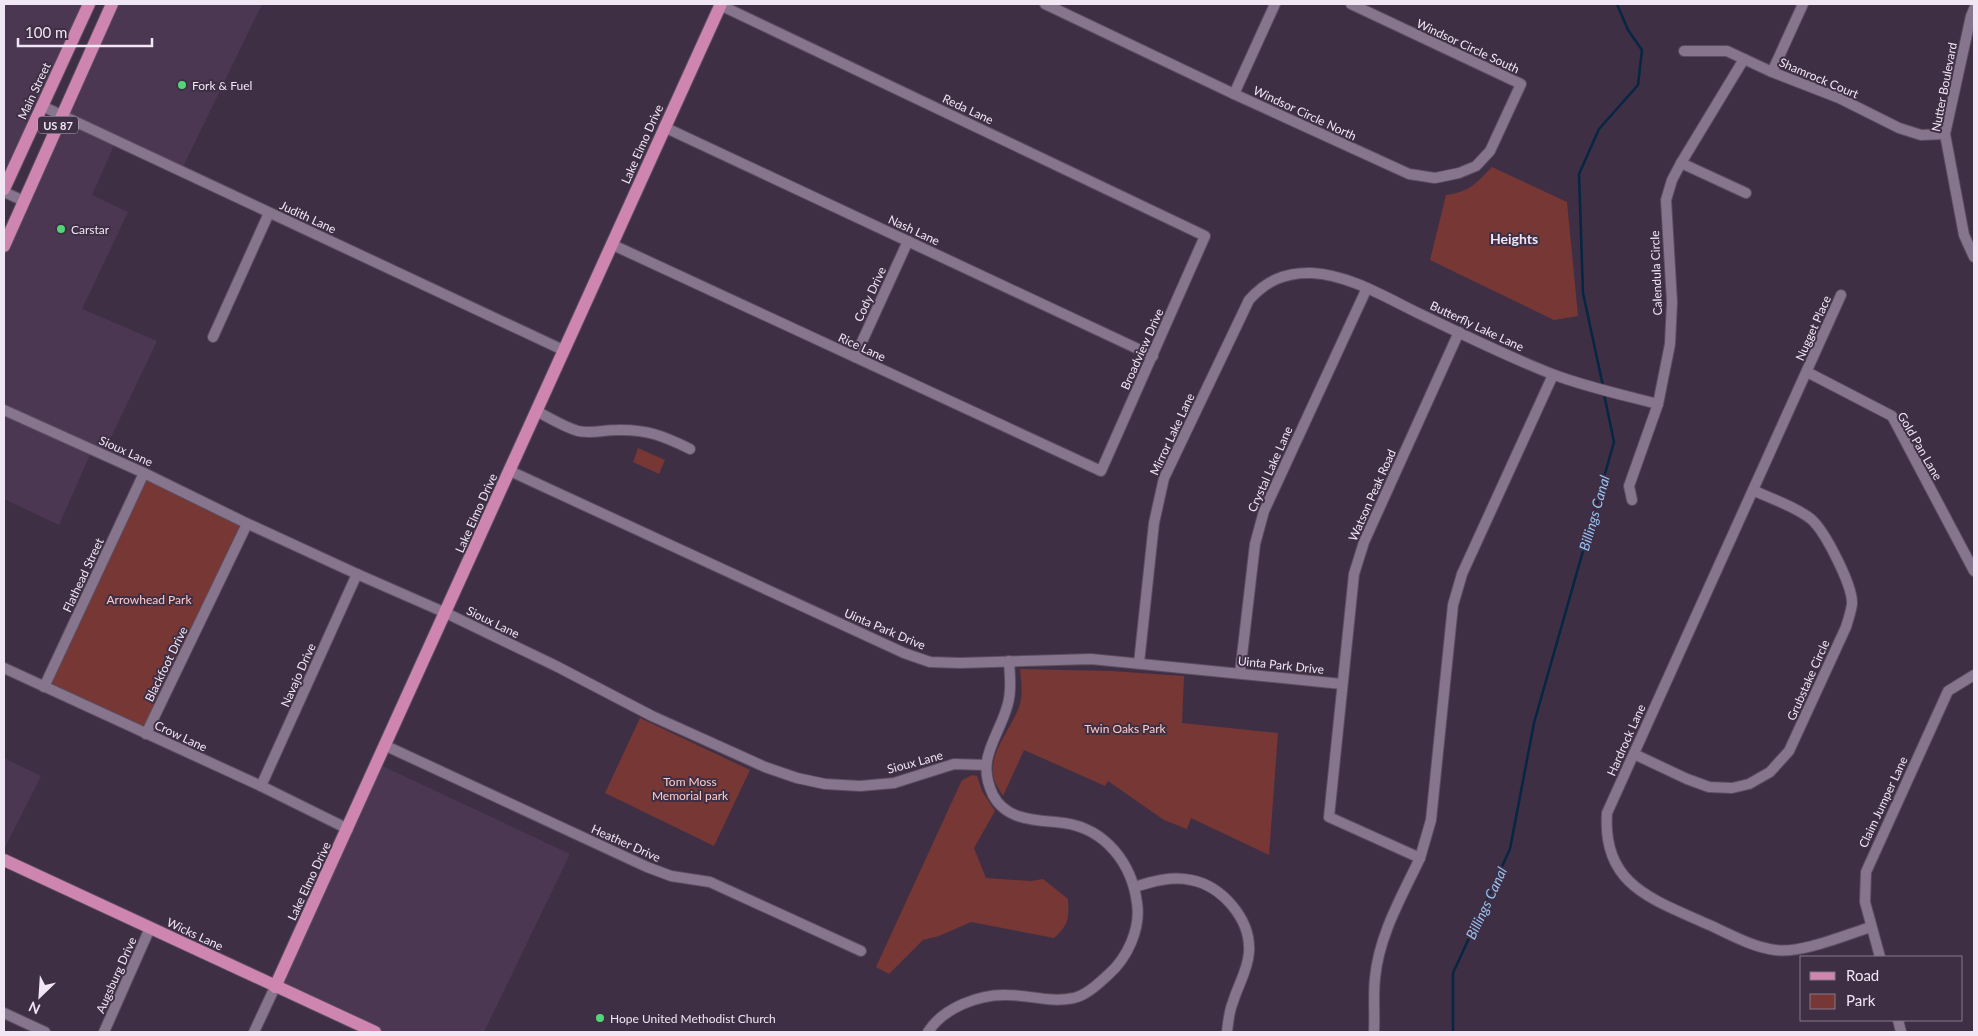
<svg xmlns="http://www.w3.org/2000/svg" width="1978" height="1036" viewBox="0 0 1978 1036" font-family="Lato,sans-serif">
<rect width="100%" height="100%" fill="#3f2f45"/>
<g fill="#4b3752">
<path d="M4,4H89L4,189Z"/>
<path d="M112,4H262L181,171L116,141L92,195L128,212L82,309L157,341L103,454L92,450L59,525L4,499V246Z"/>
<path d="M4,758L41,776L4,849Z"/>
<path d="M376,763L570,854L484,1032H374L275,987Z"/>
</g>
<g fill="#773734">
<path d="M1492,167L1567,202L1578,316L1554,320L1430,260L1446,195C1471,191 1474,185 1492,167Z"/>
<path d="M638,448L665,460L659,474L633,462Z"/>
<path d="M146,478L244,522L144,728L46,684Z"/>
<path d="M1020,669L1111,671L1184,676L1182,723L1278,733L1269,855L1191,818L1187,829L1164,820L1108,781L1105,786L1024,750L1003,796C1000,791 996,785 994,779C987,752 1013,728 1020,704C1023,694 1021,679 1020,669Z"/>
<path d="M640,718L750,770L714,846L605,793Z"/>
<path d="M972,775L977,776L982,791L995,811L974,848L986,878L1031,881L1043,879L1068,899C1069,919 1069,924 1054,938L971,922L939,936L923,940L889,974L876,967L962,780Z"/>
</g>
<g fill="none" stroke-linecap="round" stroke-linejoin="round">
<g stroke="#062643" stroke-width="2.5">
<path d="M1603,386L1583,293L1579,174L1599,129L1638,85L1642,50L1628,30L1617,4"/>
<path d="M1453,1032V973L1510,849L1534,723L1614,442L1604,394"/>
</g>
<g stroke="#5b4d5f" stroke-width="12">
<g id="minor">
<path d="M1045,4L1234,94L1409,174L1435,178L1459,173L1476,166L1490,151L1521,84L1351,4"/>
<path d="M1974,9L1971,16L1945,134L1964,235L1974,257"/>
<path d="M1684,51H1727L1772,72L1839,98L1899,128L1921,135L1945,134"/>
<path d="M1772,72L1803,4"/>
<path d="M1234,94L1275,4"/>
<path d="M42,106L563,350"/>
<path d="M664,127L1153,356"/>
<path d="M1681,163L1746,193"/>
<path d="M4,192L24,201"/>
<path d="M613,245L1101,471L1205,236L720,5"/>
<path d="M1841,295L1607,813C1602,885 1652,899 1707,924C1728,933 1751,947 1775,950C1801,954 1845,935 1871,927"/>
<path d="M213,337L269,213"/>
<path d="M855,357L908,241"/>
<path d="M1807,372L1892,416L1974,571"/>
<path d="M4,410L144,473L244,522L357,574L446,613L556,666L652,716L765,767L797,778L825,784L860,786L894,783L954,764L985,765"/>
<path d="M536,411C550,418 564,427 578,431C592,434 604,430 617,430C646,429 664,436 690,449"/>
<path d="M510,471L904,653L930,662L960,663L1091,659L1342,684"/>
<path d="M1632,500L1629,486L1658,404L1670,344L1672,302L1666,200L1672,180L1681,163L1744,59"/>
<path d="M1139,663L1154,523L1164,478L1249,300C1266,281 1285,272 1312,273C1349,275 1385,297 1418,313C1462,334 1506,356 1552,374C1586,387 1623,395 1658,404"/>
<path d="M4,668L261,786L348,829"/>
<path d="M1240,673L1255,544L1264,511L1367,288"/>
<path d="M44,687L144,473"/>
<path d="M146,734L247,524"/>
<path d="M384,745L647,867L671,876L710,882L861,951"/>
<path d="M1634,754L1687,779L1709,787L1732,788L1749,784L1770,772L1789,751L1846,627C1848,620 1851,612 1852,604C1853,586 1825,531 1811,519C1795,506 1771,499 1753,490"/>
<path d="M261,786L357,574"/>
<path d="M1420,858L1431,820L1453,605L1462,574L1553,375"/>
<path d="M1135,887C1153,881 1172,876 1191,880C1222,886 1251,919 1249,952C1248,970 1238,985 1233,1002C1229,1011 1228,1023 1227,1032"/>
<path d="M1880,957L1865,902L1866,872L1948,691L1974,675"/>
<path d="M4,1013L45,1032"/>
<path d="M1898,1020L1901,1032"/>
<path d="M104,1032L150,928"/>
<path d="M254,1032L275,987"/>
<path d="M928,1032C943,1008 979,994 1007,995C1031,995 1049,1003 1074,998C1087,995 1099,983 1109,974C1127,958 1141,929 1137,903C1132,864 1106,829 1064,823C1039,820 1007,822 993,795C976,760 996,741 1006,710C1012,694 1010,677 1009,661"/>
<path d="M1374,1032C1375,1014 1373,996 1375,978C1379,935 1402,896 1420,858L1329,817L1354,574L1364,542L1459,332"/>
</g>
</g>
<g stroke="#5b4d5f" stroke-width="14">
<g id="major">
<path d="M4,189L89,4"/>
<path d="M4,246L112,4"/>
<path d="M4,860L375,1032"/>
<path d="M275,987L721,4"/>
</g>
</g>
<use href="#minor" stroke="#87748d" stroke-width="10"/>
<use href="#major" stroke="#ce85af" stroke-width="12"/>
</g>
<g fill="#50d675" stroke="#3f2f45" stroke-width="2">
<circle cx="182" cy="85" r="5"/>
<circle cx="61" cy="229" r="5"/>
<circle cx="600" cy="1018" r="5"/>
</g>
<g text-anchor="middle" dominant-baseline="central" stroke-width="4" stroke-linejoin="round" paint-order="stroke">
<rect fill="#3f2f45" stroke="#bbafc0" stroke-width="1" x="38" y="116.5" width="40" height="17" rx="4"/>
<g font-size="11" font-weight="bold" fill="#f0e6f4">
<text x="58" y="125">US 87</text>
</g>
<g font-size="12" fill="#f0e6f4" stroke="#3f2f45">
<text transform="translate(1468 46) rotate(25)">Windsor Circle South</text>
<text transform="translate(1819 78) rotate(23)">Shamrock Court</text>
<text transform="translate(1944 87) rotate(-79)">Nutter Boulevard</text>
<text transform="translate(34 91) rotate(-65)">Main Street</text>
<text transform="translate(968 109) rotate(25)">Reda Lane</text>
<text transform="translate(1305 113) rotate(25)">Windsor Circle North</text>
<text transform="translate(642 144) rotate(-66)">Lake Elmo Drive</text>
<text transform="translate(308 217) rotate(25)">Judith Lane</text>
<text transform="translate(914 230) rotate(25)">Nash Lane</text>
<text transform="translate(1656 273) rotate(-92)">Calendula Circle</text>
<text transform="translate(870 294) rotate(-65)">Cody Drive</text>
<text transform="translate(1477 326) rotate(25)">Butterfly Lake Lane</text>
<text transform="translate(1813 328) rotate(-66)">Nugget Place</text>
<text transform="translate(862 347) rotate(25)">Rice Lane</text>
<text transform="translate(1142 349) rotate(-66)">Broadview Drive</text>
<text transform="translate(1172 434) rotate(-65)">Mirror Lake Lane</text>
<text transform="translate(1920 446) rotate(60)">Gold Pan Lane</text>
<text transform="translate(126 451) rotate(24)">Sioux Lane</text>
<text transform="translate(1270 469) rotate(-66)">Crystal Lake Lane</text>
<text transform="translate(1372 495) rotate(-66)">Watson Peak Road</text>
<text transform="translate(476 513) rotate(-66)">Lake Elmo Drive</text>
<text transform="translate(83 575) rotate(-65)">Flathead Street</text>
<text transform="translate(493 622) rotate(26)">Sioux Lane</text>
<text transform="translate(885 629) rotate(23)">Uinta Park Drive</text>
<text transform="translate(166 664) rotate(-64)">Blackfoot Drive</text>
<text transform="translate(1281 665) rotate(6)">Uinta Park Drive</text>
<text transform="translate(298 675) rotate(-66)">Navajo Drive</text>
<text transform="translate(1808 680) rotate(-66)">Grubstake Circle</text>
<text transform="translate(181 736) rotate(25)">Crow Lane</text>
<text transform="translate(1626 740) rotate(-66)">Hardrock Lane</text>
<text transform="translate(915 762) rotate(-15)">Sioux Lane</text>
<text transform="translate(1883 802) rotate(-65)">Claim Jumper Lane</text>
<text transform="translate(626 843) rotate(24)">Heather Drive</text>
<text transform="translate(309 881) rotate(-65)">Lake Elmo Drive</text>
<text transform="translate(195 934) rotate(25)">Wicks Lane</text>
<text transform="translate(116 975) rotate(-66)">Augsburg Drive</text>
</g>
<g font-size="12" fill="#f0e6f4" stroke="#3f2f45" text-anchor="start">
<text x="192" y="85">Fork &amp; Fuel</text>
<text x="71" y="229">Carstar</text>
<text x="610" y="1018">Hope United Methodist Church</text>
</g>
<g font-size="12" fill="#fcccc7" stroke="#3f2f45">
<text x="149" y="599">Arrowhead Park</text>
<text x="1125" y="728">Twin Oaks Park</text>
<text x="690" y="781">Tom Moss<tspan x="690" dy="14">Memorial park</tspan></text>
</g>
<g font-size="14" font-weight="bold" fill="#f0e6f4" stroke="#3f2f45">
<text x="1514" y="238">Heights</text>
</g>
<g font-size="14" font-style="italic" fill="#98c5f5" stroke="#3f2f45">
<text transform="translate(1594 513) rotate(-74)">Billings Canal</text>
<text transform="translate(1486 903) rotate(-65)">Billings Canal</text>
</g>
</g>
<rect width="1978" height="1036" fill="none" stroke="#f0e6f4" stroke-width="10"/>
<rect x="1800" y="956" width="162" height="65" fill="#3f2f45" stroke="#86788b"/>
<rect x="1810" y="972" width="25" height="8" fill="#ce85af" stroke="#86788b"/>
<text x="1846" y="981" font-size="15" fill="#f0e6f4">Road</text>
<rect x="1810" y="994" width="25" height="15" fill="#773734" stroke="#86788b"/>
<text x="1846" y="1006" font-size="15" fill="#f0e6f4">Park</text>
<g transform="translate(40 996) rotate(205)" stroke="#3f2f45" stroke-width="4" paint-order="stroke">
<path d="M0-4L9 19L0 12L-9 19Z" fill="#f0e6f4"/>
<text y="-8" font-size="14" font-weight="bold" text-anchor="middle" fill="#f0e6f4">N</text>
</g>
<path d="M18 38v8h134v-8" fill="none" stroke="#f0e6f4" stroke-width="2.5"/>
<text x="25" y="38" font-size="15" fill="#f0e6f4" stroke="#3f2f45" stroke-width="4" paint-order="stroke">100 m</text>
</svg>
